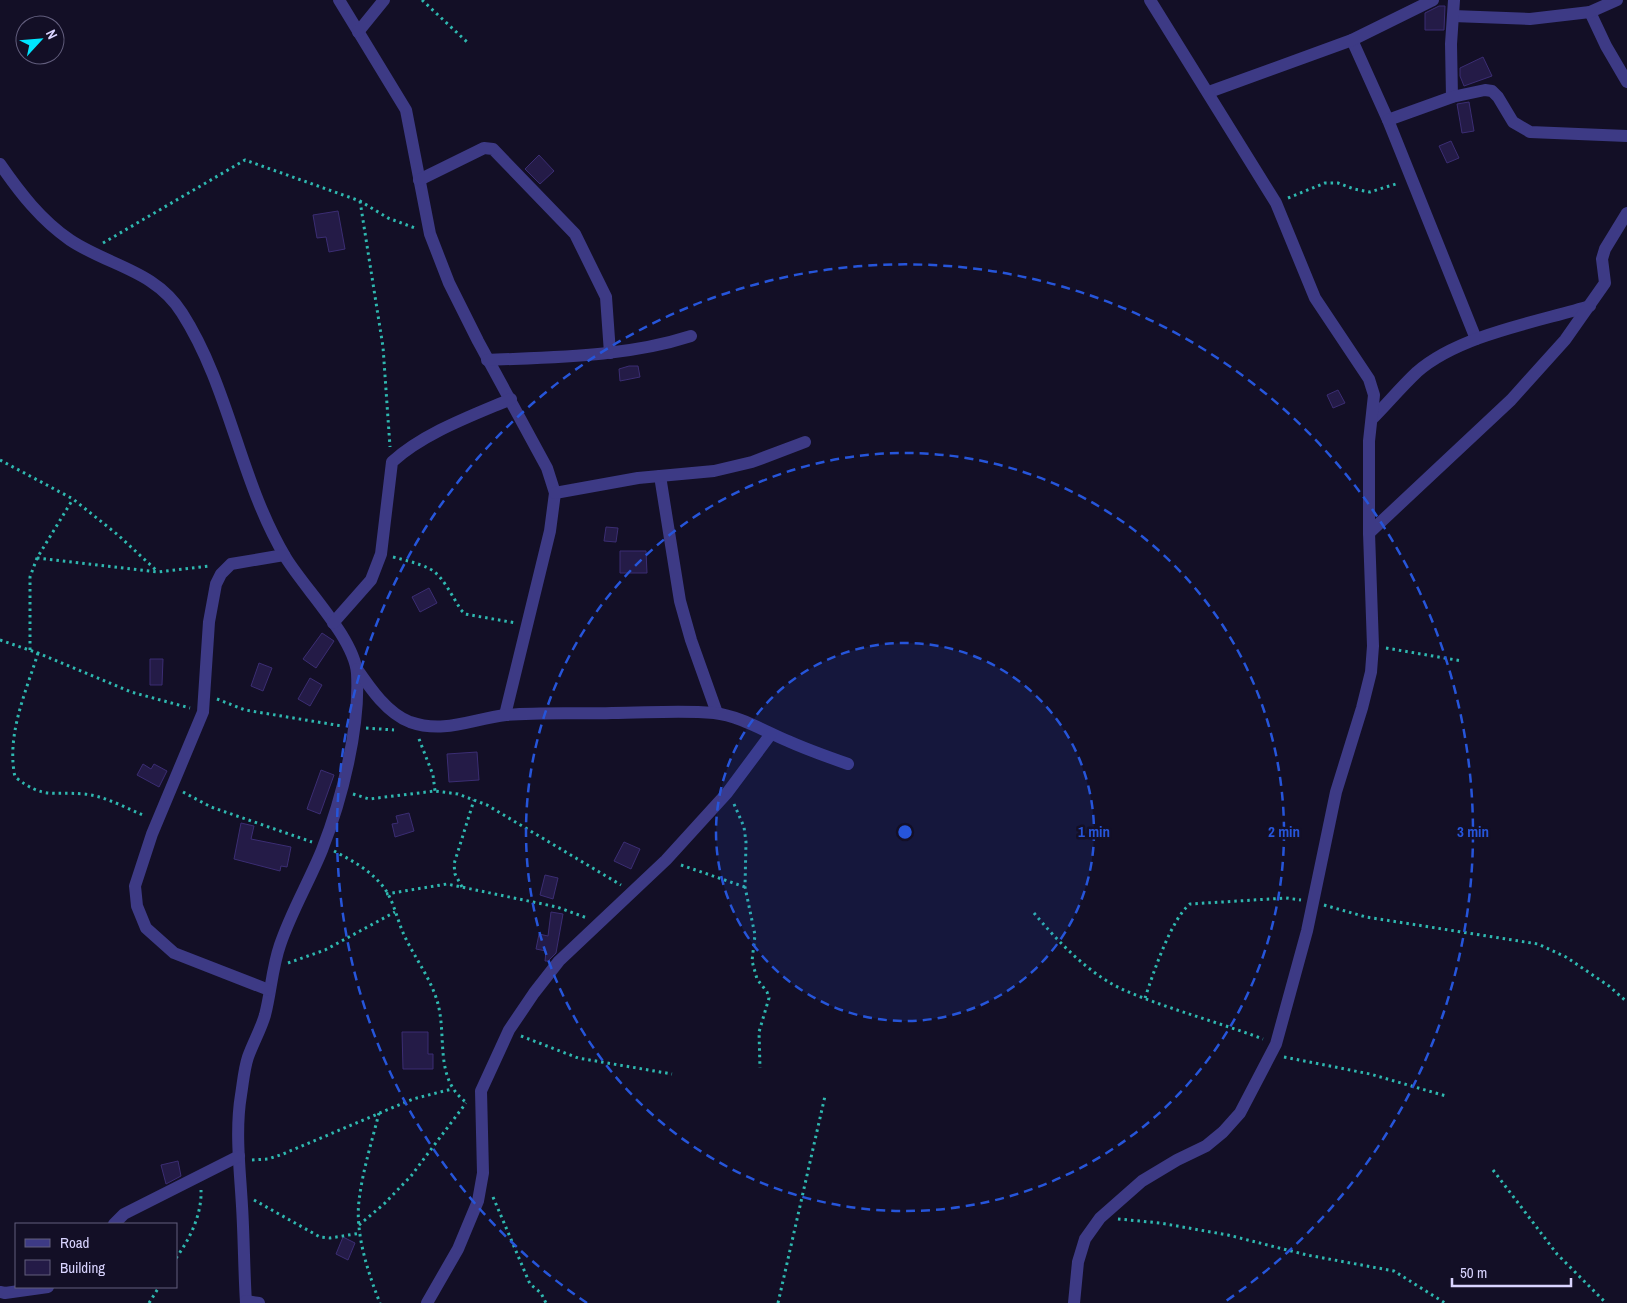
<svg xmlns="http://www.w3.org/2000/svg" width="1627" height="1303" viewBox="0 0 1627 1303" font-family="'Archivo Narrow',sans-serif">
<rect width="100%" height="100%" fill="#130f26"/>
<g fill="#241b47" stroke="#3b2d73">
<path d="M1439,6H1445L1444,30H1425V13Z"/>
<path d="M1483,57L1492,76L1464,86L1460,76V68Z"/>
<path d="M1469,102L1474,131L1462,133L1457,104Z"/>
<path d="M1451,141L1459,158L1447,163L1439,146Z"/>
<path d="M539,155L554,171L540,184L525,169Z"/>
<path d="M338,211L345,249L329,252L326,237L317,238L313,215Z"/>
<path d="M629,366H638L640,377L620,381L619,369Z"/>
<path d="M1338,390L1345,403L1333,408L1327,395Z"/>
<path d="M606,527L618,528L616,542L604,541Z"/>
<path d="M620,551H646L647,573H620Z"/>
<path d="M429,588L437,603L420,612L412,597Z"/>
<path d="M322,633L334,641L316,668L303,659Z"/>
<path d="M150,659H163L162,685H150Z"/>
<path d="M259,663L272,668L263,691L251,686Z"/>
<path d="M310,678L322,685L310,706L298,699Z"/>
<path d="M477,752L479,780L449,782L447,754Z"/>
<path d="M143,764L151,769L154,764L167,771L159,787L137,775Z"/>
<path d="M321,770L334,775L320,814L307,809Z"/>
<path d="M409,813L414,831L395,837L392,824L398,823L396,816Z"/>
<path d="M241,823L254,826L251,839L291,847L287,867L281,866L280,871L234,859Z"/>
<path d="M624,842L640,849L631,869L614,861Z"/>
<path d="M545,875L558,878L553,899L540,895Z"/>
<path d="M551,912L563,914L556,953L548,961H545L546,951L536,949L539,934L548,936Z"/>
<path d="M402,1032H428V1054H433V1069H403Z"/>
<path d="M178,1161L181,1176L166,1184L161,1165Z"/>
<path d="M343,1237L355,1243L348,1260L336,1254Z"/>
</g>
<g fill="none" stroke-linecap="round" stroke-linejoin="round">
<g stroke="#2fb8b0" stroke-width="3" stroke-dasharray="2.5 4" stroke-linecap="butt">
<path d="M422,0L467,42"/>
<path d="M1288,198L1325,183H1338L1354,189L1370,192L1399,183"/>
<path d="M360,201L383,347L390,447"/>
<path d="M103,243L245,160L360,201L388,218L415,228"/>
<path d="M0,460L73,499L118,535L157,571"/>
<path d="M393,557C440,569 436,569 461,610L465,614L516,623"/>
<path d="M37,558L158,572L210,566"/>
<path d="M0,640L38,653L131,692L190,708"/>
<path d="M1386,648L1462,661"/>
<path d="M30,650V577L37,558L73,499"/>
<path d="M38,653C26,692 6,735 15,777C45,800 51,791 84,794C105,796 126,808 145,816"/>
<path d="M217,699L245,710L342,726"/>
<path d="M366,728L394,730"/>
<path d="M419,739L433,775L435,791"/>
<path d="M183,792L211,807L312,842"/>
<path d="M353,794L369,799L435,791L458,794L487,805L621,885"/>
<path d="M734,804L744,827L746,842L745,887L755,935L752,961L757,979L767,992L769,998L759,1032L760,1068"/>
<path d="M334,851C351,860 368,869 381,884C394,898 397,922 406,939C417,961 432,981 438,1004C447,1039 434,1079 467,1103"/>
<path d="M681,865L745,887"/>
<path d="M462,887L455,874L454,864L474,800"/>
<path d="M386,894L447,884L557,907L587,918"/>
<path d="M1324,905L1366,917L1538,944L1566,957L1609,986L1627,1002"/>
<path d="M1034,913C1058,942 1091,976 1126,991C1171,1010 1218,1022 1263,1039"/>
<path d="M288,963L325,950L395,912"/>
<path d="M1145,998C1153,974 1171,919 1190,904L1286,898L1301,900"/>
<path d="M521,1036L578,1058L672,1074"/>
<path d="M1284,1057L1370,1074L1446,1096"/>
<path d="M379,1113C372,1141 362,1173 359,1201C355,1233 368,1273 380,1303"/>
<path d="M252,1160L268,1159L283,1154L413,1099L452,1089"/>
<path d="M1493,1170L1557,1254L1606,1303"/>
<path d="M493,1197L530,1284L541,1293L546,1303"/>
<path d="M254,1200L320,1237L330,1238L361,1233"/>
<path d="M1118,1219L1160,1223L1228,1235L1307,1255L1394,1271L1445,1303"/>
<path d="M359,1225L384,1204L411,1176L466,1103"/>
<path d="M176,1258C190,1239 202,1214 201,1190"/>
<path d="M149,1303L159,1287"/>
<path d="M778,1303L825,1096"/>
</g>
<g stroke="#3d3a85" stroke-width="12">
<path d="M339,0L406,110L430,234L449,283L478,341L547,468L555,493L550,531L505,715"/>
<path d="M1590,12L1606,46L1627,82"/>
<path d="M1453,16L1530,19L1590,12L1617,0"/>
<path d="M358,32L384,0"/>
<path d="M1352,40L1388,120L1476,339"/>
<path d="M1209,92L1352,40L1433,0"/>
<path d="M1452,97L1451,44L1454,0"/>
<path d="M1388,120L1452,97L1485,90L1492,91L1498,97L1513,122L1530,132L1627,136"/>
<path d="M0,164C20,193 41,220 70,240C109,266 155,270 182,313C230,388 240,482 286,558C305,589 354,638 357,673C360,728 342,799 322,850C309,882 291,912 280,945C272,968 271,992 265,1015C261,1029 253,1043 248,1057C244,1069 243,1083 241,1095C235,1131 240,1170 242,1206C244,1238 244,1271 246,1303"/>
<path d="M419,180L484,148L493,149L575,234L606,297L610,353"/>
<path d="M487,360C555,357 626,357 691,336"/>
<path d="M1372,419C1387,404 1401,387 1417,372C1459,335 1537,322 1590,306"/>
<path d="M660,476L680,601L691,640L717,713"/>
<path d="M555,493L638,478L714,471L752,462L805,442"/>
<path d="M1369,533L1511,400L1565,340L1605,283L1602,259L1605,249L1627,213"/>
<path d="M333,623L371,580L381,554L392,462C424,433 471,416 511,399"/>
<path d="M357,669C370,688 387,713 410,722C444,734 472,719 506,715C541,712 576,714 612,713C646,713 679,710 714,713C740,716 764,731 788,741C808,750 828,757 848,764"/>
<path d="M269,990L174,953L146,928L137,906L135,886L152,834L203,712L209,622L216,584L221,574L231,564L284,555"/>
<path d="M114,1224L124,1214L239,1156"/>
<path d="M0,1292L5,1293L48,1287"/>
<path d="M246,1301L259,1303"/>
<path d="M427,1303L458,1249L478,1201L483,1173L481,1091L509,1030L534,993L559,961L666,860L727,793L771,734"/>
<path d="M1074,1303L1078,1262L1085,1239L1100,1218L1142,1181L1177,1160L1206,1146L1223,1132L1240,1113L1276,1044L1307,931L1336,792L1362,708L1371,672L1373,646L1369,533V441L1374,395L1369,379L1315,298L1276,203L1150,0"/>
</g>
</g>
<circle cx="905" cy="832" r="189" fill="#2655da" fill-opacity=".12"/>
<g fill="none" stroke="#2655da" stroke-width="2.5" stroke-dasharray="9 6">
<circle cx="905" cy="832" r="189"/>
<circle cx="905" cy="832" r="379"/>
<path d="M587 1303A568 568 0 1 1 1223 1303"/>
</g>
<circle cx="905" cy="832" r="8" fill="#2655da" stroke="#130f26" stroke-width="2.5"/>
<g font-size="15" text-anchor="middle" font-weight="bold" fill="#2655da" stroke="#130f26" stroke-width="5" stroke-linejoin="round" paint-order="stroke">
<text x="1094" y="837">1 min</text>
<text x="1284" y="837">2 min</text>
<text x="1473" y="837">3 min</text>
</g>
<rect x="15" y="1223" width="162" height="65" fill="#130f26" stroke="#625e7d"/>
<rect x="25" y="1239" width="25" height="8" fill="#3d3a85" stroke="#625e7d"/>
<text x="60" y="1248" font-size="15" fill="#d9d4ff">Road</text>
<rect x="25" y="1260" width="25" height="15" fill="#241b47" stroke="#625e7d"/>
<text x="60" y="1273" font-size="15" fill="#d9d4ff">Building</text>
<g transform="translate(40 40) rotate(64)"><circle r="24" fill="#130f26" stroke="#625e7d"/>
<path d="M0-4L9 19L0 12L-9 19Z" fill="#00e5ff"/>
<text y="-8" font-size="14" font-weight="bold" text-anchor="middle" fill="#d9d4ff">N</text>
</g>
<path d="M1452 1278v8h119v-8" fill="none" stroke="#d9d4ff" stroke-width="2.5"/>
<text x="1460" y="1278" font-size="15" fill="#d9d4ff" stroke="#130f26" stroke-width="4" paint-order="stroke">50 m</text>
</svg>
